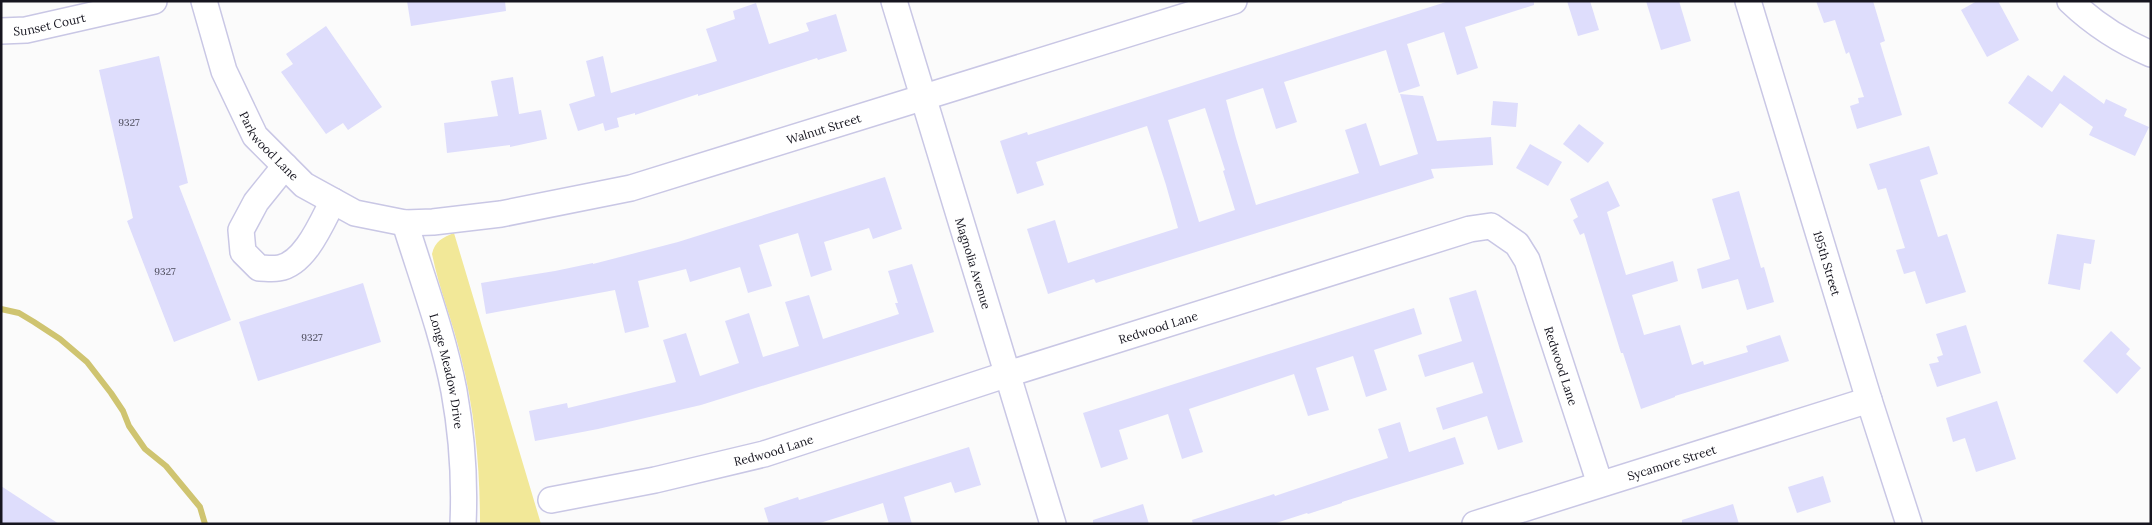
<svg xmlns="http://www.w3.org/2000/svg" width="2152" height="525" viewBox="0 0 2152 525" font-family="Lora,serif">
<rect width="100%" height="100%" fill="#fbfbfb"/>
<path fill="#f2e898" d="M454,233L541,524H480C480,467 475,412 461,357C453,322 439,289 432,254C435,241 442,238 454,233Z"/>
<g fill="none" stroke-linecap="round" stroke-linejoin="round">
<path stroke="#cfc470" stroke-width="6" d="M1,309L19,313L34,322L60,339L87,362L111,393L123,411L129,426L145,449L166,466L200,507L205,524"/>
</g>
<g fill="#deddfc" fill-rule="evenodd">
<path d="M407,1H505L506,11L411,26Z"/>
<path d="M1449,1H1534V5L1465,27L1478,68L1457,75L1444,32L1407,44L1420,86L1399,93L1386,50L1284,82L1297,122L1276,129L1263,88L1226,100L1236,138L1256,205L1359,173L1345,130L1366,123L1380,166L1418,154L1400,94L1423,96L1437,141L1491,137L1493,165L1431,169L1434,178L1096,283L1094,279L1048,294L1027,229L1055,220L1068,263L1121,246L1178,228L1166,185L1147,126L1036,162L1044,185L1017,194L1000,141L1027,132L1028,135ZM1205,108L1225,170L1223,171L1235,210L1199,222L1168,120Z"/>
<path d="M1567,1H1590L1599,30L1578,36Z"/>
<path d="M1646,1H1679L1691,41L1661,50Z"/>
<path d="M1816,1H1873L1885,41L1880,43L1902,115L1857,129L1850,106L1859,103L1858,98L1864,97L1849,52L1846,54L1835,20L1824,23Z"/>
<path d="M1977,1H1998L2019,40L1987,57L1961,10Z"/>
<path d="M756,3L769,44L809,31L806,23L836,14L847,51L818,60L817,58L698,96V94L635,115V113L617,118L619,127L605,131L603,123L578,131L569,104L595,96L586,61L603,56L611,93L717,61L706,29L735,19L733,11Z"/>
<path d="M326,26L382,107L348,130L343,123L326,134L281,72L293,64L286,54Z"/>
<path d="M159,56L188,183L179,186L231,320L174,342L127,221L133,218L99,70Z"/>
<path d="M2028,75L2052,92L2064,75L2104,104L2106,99L2127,109L2124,116L2149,127L2135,156L2089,135L2093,127L2060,103L2042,128L2008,103Z"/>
<path d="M513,77L519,114L541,110L547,139L510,147V145L447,153L444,123L498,116L491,81Z"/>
<path d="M1493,101L1518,103L1516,127L1491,125Z"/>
<path d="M1579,124L1604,143L1588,163L1563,144Z"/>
<path d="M1530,144L1562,162L1548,186L1516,168Z"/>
<path d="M1929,146L1938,174L1920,180L1938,237L1947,234L1966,292L1926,304L1915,271L1904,274L1896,250L1905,248L1886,188L1878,190L1869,164Z"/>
<path d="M885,177L902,229L873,239L869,228L824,242L832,270L811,277L798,233L759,245L772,286L748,293L740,267L690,282L686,269L638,281L649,327L625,333L615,290L486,314L481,283L555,271L593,263V264L678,242Z"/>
<path d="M1608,181L1620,206L1607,212L1626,275L1673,261L1678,281L1632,295L1644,335L1680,325L1692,365L1703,361L1704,365L1748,352L1746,346L1780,335L1789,361L1675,396V397L1641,409L1623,353H1621L1584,233L1580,235L1573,220L1578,217L1570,199Z"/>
<path d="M1739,191L1761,268L1764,267L1774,302L1747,310L1738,279L1702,289L1697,269L1730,259L1712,199Z"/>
<path d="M2057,234L2095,240L2091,264L2084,263L2080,290L2048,284Z"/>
<path d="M912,264L934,332L701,405L598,429L535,441L529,411L567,403L568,408L676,382L663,340L686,333L700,376L739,363L725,321L749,313L763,357L799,346L785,302L809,295L823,339L899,314L895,303H898L888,271Z"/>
<path d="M363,283L381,342L258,381L239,322Z"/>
<path d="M1476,290L1523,442L1498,450L1487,416L1443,430L1436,408L1483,393L1473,362L1425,377L1418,355L1462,341L1449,298Z"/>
<path d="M1414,308L1422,334L1374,350L1387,390L1366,397L1353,356L1316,368L1329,410L1308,416L1294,374L1189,409L1203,452L1182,459L1168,414L1119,430L1128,459L1101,468L1083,413Z"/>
<path d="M1966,325L1981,373L1937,387L1929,364L1939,362L1937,357L1943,355L1936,334Z"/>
<path d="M2111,331L2130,349L2126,354L2141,368L2117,394L2083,361Z"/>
<path d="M1997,401L2016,459L1976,472L1965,438L1953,442L1946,418Z"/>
<path d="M1400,422L1409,452L1455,437L1464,464L1342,502V503L1308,514L1307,513L1273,524H1193L1192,520L1274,494L1275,496L1388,458L1378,429Z"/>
<path d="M969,447L981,485L955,493L951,482L904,497L912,524H889L883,503L817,524H769L764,508L798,497L799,500Z"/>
<path d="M1823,476L1831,502L1797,513L1788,487Z"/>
<path d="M1,486L59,524H1Z"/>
<path d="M1143,504L1149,524H1093V520Z"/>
<path d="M1733,504L1739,524H1682V520Z"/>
</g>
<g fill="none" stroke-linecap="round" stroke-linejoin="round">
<g stroke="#c9c7e5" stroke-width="28">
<g id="minor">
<path id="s1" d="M204,1L224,71L255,136L304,185L355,213L405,223L433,222L501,214L631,188L1234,1"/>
<path id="s2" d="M894,1L1053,524"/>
<path id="s3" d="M1748,1L1869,400L1909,524"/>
<path d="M2070,1C2094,24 2120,41 2151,54"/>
<path id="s4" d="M1,31L26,30L154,1"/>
<path d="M285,166L256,202L241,230L243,252L259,268C265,268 272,269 279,268C305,264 322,222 333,201"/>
<path id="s5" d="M405,223C422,278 443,334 454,391C462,435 465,479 463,524"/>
<path id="s6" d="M551,500L655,480L764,454L1008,374L1470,229L1491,226L1517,244L1527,260L1600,484"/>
<path id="s7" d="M1475,524L1869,400"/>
</g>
</g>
<use href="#minor" stroke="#fff" stroke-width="25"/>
</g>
<g text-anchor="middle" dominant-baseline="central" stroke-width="5" stroke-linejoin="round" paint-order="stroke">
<g font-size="10" fill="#484756">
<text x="129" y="122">9327</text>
<text x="165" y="271">9327</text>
<text x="312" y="337">9327</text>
</g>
<g font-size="12" fill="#16151f" stroke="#fbfbfb">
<text stroke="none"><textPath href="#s4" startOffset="49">Sunset Court</textPath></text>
<text stroke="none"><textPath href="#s1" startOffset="754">Walnut Street</textPath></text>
<text stroke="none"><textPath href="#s1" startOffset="161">Parkwood Lane</textPath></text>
<text stroke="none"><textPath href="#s2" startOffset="274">Magnolia Avenue</textPath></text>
<text stroke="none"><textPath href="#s3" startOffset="274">195th Street</textPath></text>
<text stroke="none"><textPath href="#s6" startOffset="632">Redwood Lane</textPath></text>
<text stroke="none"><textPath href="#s6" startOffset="1142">Redwood Lane</textPath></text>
<text stroke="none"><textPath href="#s5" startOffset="154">Longe Meadow Drive</textPath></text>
<text stroke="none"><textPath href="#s6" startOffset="228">Redwood Lane</textPath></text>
<text stroke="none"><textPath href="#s7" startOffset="206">Sycamore Street</textPath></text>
</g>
</g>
<rect width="2152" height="525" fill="none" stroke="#16151f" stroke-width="5"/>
</svg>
